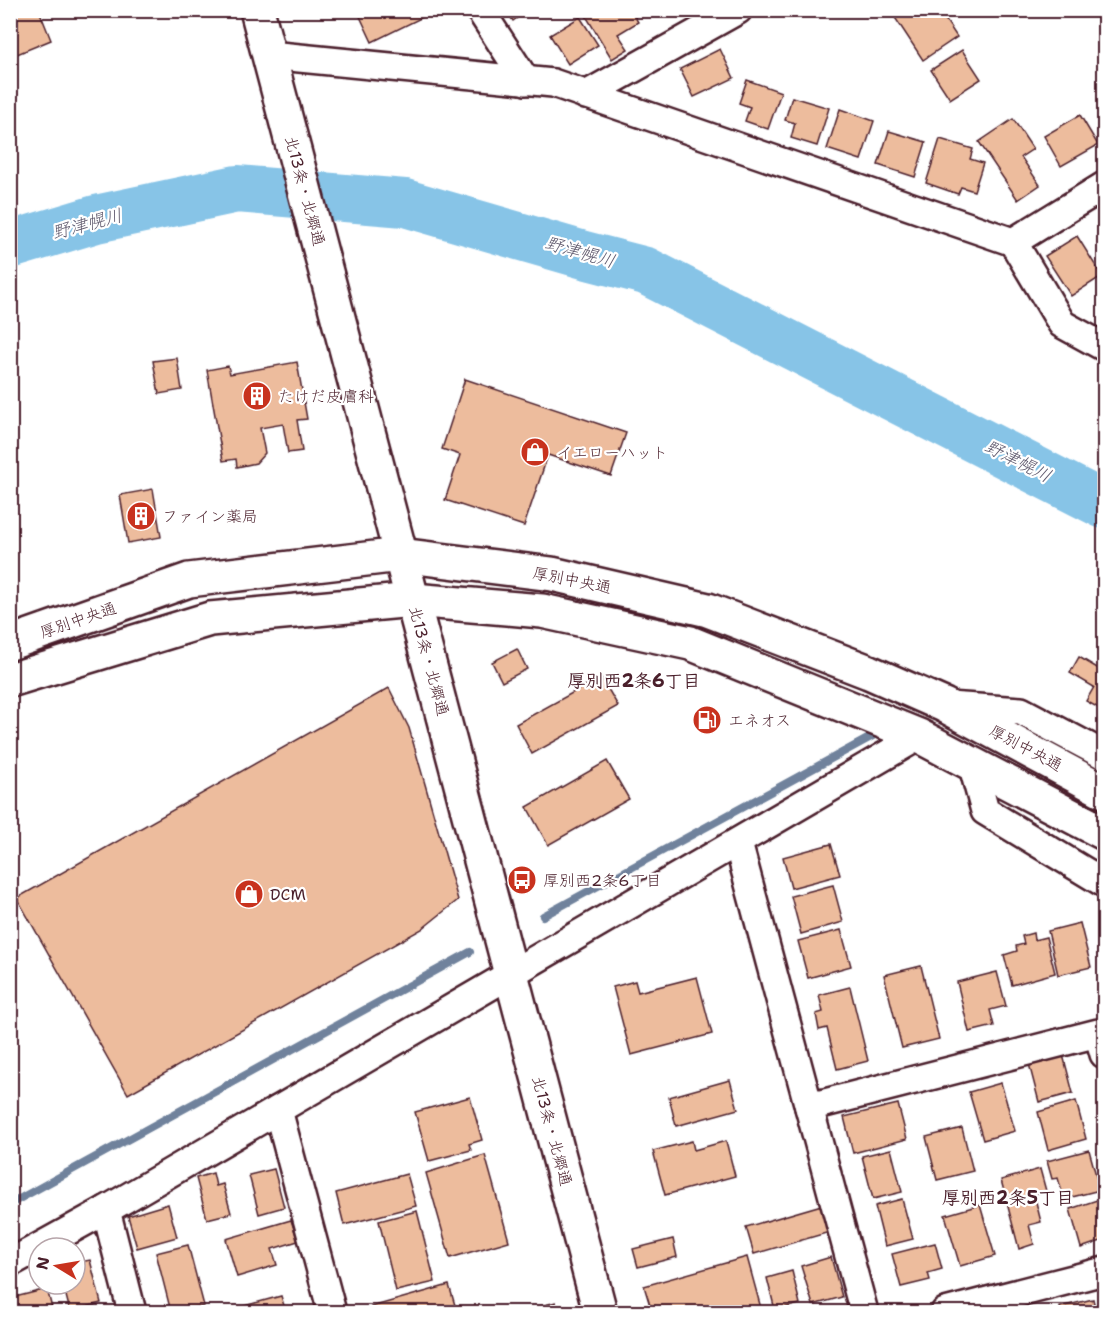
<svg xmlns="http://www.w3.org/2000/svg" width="1115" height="1323" viewBox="0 0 1115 1323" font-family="'Shantell Sans','Klee One',sans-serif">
<rect width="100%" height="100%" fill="#fff"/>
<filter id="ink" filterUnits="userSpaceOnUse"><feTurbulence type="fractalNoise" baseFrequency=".0167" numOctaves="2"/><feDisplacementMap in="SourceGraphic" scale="12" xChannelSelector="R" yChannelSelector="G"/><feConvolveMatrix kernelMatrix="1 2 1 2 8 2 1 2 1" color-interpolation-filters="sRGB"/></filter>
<g filter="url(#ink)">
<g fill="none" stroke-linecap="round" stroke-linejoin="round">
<g stroke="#6f829c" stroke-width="8">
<path d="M543,916L882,731"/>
<path d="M10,1204L470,952"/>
</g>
<path stroke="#87c4e7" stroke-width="48" d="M10,245L96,219L237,189L405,203L584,255L646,271L1104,505"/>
</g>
<g fill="#edbc9d" stroke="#4a1f2b" stroke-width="1.5">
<path d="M10,10H39L51,40L10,57Z"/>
<path d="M357,10H422L425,16L372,42Z"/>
<path d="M506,10H528L513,21Z"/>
<path d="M595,10H631L638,22L618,34L628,49L612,59L586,16Z"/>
<path d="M642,10H655L646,16Z"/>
<path d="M890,10H939L957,37L923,60Z"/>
<path d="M580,17L598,45L568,64L550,35Z"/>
<path d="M720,49L734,78L694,97L680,69Z"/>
<path d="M962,50L981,79L950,99L931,70Z"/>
<path d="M747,80L781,92L768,129L745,121L750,107L739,103Z"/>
<path d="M792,97L829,108L817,146L791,138L795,123L785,120Z"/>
<path d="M840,109L874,121L861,160L827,149Z"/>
<path d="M1080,115L1098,145L1061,166L1044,136Z"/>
<path d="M1013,119L1033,149L1021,157L1040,185L1018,200L979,142Z"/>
<path d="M889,131L926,142L915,177L878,165Z"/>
<path d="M940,139L973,149L970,159L983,163L974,191L961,187L958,194L926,183Z"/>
<path d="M1077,236L1102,276L1071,296L1045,256Z"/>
<path d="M177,358L182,390L159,394L153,361Z"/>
<path d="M297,362L307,419L297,420L302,451L288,453L283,424L260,428L265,453L256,463L237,467L236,459L223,461L207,370L228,366L230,374Z"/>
<path d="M465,379L626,433L611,476L548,455L524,526L445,500L460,455L442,449Z"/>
<path d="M153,489L161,537L128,543L120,495Z"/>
<path d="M517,649L527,669L502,682L492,662Z"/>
<path d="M1079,657L1104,672V711L1086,701L1094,687L1070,673Z"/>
<path d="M601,677L618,706L532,754L516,724Z"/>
<path d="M389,688L409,728L458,900L422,929L128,1094L17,898Z"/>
<path d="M607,761L629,799L548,845L527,807Z"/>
<path d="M831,844L840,875L791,888L783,857Z"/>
<path d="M833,885L843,922L801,934L791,896Z"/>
<path d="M1080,923L1091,967L1058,975L1048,931Z"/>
<path d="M841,930L851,966L808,978L798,941Z"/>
<path d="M1033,933L1034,940L1046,937L1055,973L1012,985L1004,955L1017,951L1016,946L1024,944L1022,936Z"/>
<path d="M921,966L939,1039L902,1048L884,975Z"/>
<path d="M997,972L1006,1006L990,1010L994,1026L969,1032L957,982Z"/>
<path d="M697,977L712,1034L631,1055L613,987L635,981L638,992Z"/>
<path d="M850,987L868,1061L837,1069L827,1028L819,1030L816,1014L823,1012L819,995Z"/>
<path d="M1062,1051L1073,1093L1039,1102L1028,1060Z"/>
<path d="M730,1080L738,1109L676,1126L669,1097Z"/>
<path d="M1001,1083L1015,1131L983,1140L969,1092Z"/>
<path d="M470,1097L482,1140L469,1144L471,1150L429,1161L415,1112Z"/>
<path d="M1076,1101L1086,1139L1048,1150L1038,1112Z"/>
<path d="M898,1104L907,1139L853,1153L844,1117Z"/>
<path d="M962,1128L973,1171L937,1180L926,1137Z"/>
<path d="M692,1141L694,1150L726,1141L735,1176L665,1195L653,1151Z"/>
<path d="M891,1149L902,1192L873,1199L862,1156Z"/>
<path d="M1089,1150L1100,1190L1064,1199L1058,1178L1052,1179L1047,1161Z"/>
<path d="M485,1155L509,1241L450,1258L426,1173Z"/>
<path d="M274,1169L284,1207L259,1214L249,1175Z"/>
<path d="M1040,1169L1046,1191L1034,1194L1041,1222L1029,1225L1034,1244L1019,1249L1001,1180Z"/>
<path d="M213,1173L216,1186L223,1184L231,1213L207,1219L196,1178Z"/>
<path d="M407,1174L416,1206L344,1225L336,1193Z"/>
<path d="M1103,1198L1104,1240L1081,1248L1070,1209Z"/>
<path d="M902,1199L913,1239L885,1246L875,1206Z"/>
<path d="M168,1204L177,1237L137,1248L128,1216Z"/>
<path d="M825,1204L833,1231L754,1254L746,1227Z"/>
<path d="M980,1205L995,1256L960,1266L945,1215Z"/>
<path d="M417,1211L435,1282L396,1291L379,1221Z"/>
<path d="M291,1220L298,1241L272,1249L277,1265L237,1277L226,1239Z"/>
<path d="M673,1239L677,1257L638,1267L633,1249Z"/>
<path d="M935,1243L942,1269L928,1273L930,1280L901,1287L892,1254Z"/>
<path d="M188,1245L204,1306L171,1312L156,1253Z"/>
<path d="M747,1257L762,1312H652L644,1286Z"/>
<path d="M831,1257L842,1297L813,1305L801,1266Z"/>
<path d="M90,1260L101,1303L70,1311L63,1284H75V1263Z"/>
<path d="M792,1271L800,1304L775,1310L767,1278Z"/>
<path d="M449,1285L457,1312H372L371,1307Z"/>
<path d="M47,1289L53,1312H19L15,1297Z"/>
<path d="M281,1296L286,1312H246L244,1306Z"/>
<path d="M1093,1299L1096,1312H1061L1060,1307Z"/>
<path d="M556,1302L558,1312H519Z"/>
</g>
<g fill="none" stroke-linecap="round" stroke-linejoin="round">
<g stroke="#4a1f2b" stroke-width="32">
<g id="minor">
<path d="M480,10L526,81"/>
<path d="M269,55L553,83L1013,242L1104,186"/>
<path d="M586,95L738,10"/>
<path d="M1013,242L1062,324L1104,347"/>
<path d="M948,706L1021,711L1104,755"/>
<path d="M972,763L985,811L1104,883"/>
<path d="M738,843L864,1312"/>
<path d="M809,1107L1098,1033L1104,1054"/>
<path d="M278,1110L332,1312"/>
<path d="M106,1210L132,1312"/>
<path d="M10,1263L106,1210L919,736"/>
<path d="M945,1312L1104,1271"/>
</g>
</g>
<g stroke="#4a1f2b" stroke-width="38">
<g id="tertiary">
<path d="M10,643L189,580L400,555L552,574L708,610L869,672L944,705L1104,791"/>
<path d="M10,680L210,619L413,600L542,611L690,643L919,736L1104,833"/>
</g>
</g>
<g stroke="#4a1f2b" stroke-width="38">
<path id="secondary" d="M257,10L600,1312"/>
</g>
<use href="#minor" stroke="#fff" stroke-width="27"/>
<use href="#tertiary" stroke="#fff" stroke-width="33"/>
<use href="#secondary" stroke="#fff" stroke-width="33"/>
</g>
</g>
<defs>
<g id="building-disc" transform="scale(1.5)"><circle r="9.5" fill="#c8321e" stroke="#fff"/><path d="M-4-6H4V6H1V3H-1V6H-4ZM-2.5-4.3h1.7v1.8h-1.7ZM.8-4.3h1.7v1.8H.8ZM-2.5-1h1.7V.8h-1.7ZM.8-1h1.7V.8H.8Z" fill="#fff"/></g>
<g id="shop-disc" transform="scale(1.5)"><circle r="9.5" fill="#c8321e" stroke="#fff"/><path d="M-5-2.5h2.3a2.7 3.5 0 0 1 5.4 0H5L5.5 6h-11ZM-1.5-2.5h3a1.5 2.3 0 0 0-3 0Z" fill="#fff"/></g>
<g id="fuel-disc" transform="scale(1.5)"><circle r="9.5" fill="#c8321e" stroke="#fff"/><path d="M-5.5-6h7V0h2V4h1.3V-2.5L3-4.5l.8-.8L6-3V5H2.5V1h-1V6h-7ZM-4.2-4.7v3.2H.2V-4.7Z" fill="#fff"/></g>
<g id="bus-disc" transform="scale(1.5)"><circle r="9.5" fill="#c8321e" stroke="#fff"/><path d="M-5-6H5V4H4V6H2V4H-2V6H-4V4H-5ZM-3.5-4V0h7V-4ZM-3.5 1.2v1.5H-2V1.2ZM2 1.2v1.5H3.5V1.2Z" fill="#fff"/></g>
</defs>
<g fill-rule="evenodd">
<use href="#building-disc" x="257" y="396"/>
<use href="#shop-disc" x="535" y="452"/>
<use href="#building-disc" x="141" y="516"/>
<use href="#fuel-disc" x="707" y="720"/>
<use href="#bus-disc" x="522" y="880"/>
<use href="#shop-disc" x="249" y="894"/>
</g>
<g text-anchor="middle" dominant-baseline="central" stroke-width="4.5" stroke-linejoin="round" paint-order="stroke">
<g font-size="16" fill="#4a1f2b" stroke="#fff">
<text transform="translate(305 191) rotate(75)">北13条・北郷通</text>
<text transform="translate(572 580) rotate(11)">厚別中央通</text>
<text transform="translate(78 620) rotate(-19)">厚別中央通</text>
<text transform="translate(429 661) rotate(75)">北13条・北郷通</text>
<text transform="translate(1026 748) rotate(28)">厚別中央通</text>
<text transform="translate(552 1131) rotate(75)">北13条・北郷通</text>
</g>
<g font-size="16" fill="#4a1f2b" stroke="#fff" text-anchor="start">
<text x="278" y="396">たけだ皮膚科</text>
<text x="556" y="452">イエローハット</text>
<text x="162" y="516">ファイン薬局</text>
<text x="728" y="720">エネオス</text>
<text x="543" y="880">厚別西2条6丁目</text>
<text x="270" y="894">DCM</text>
</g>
<g font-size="18" font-style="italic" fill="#5f596d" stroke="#fff">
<text transform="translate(87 224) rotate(-15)">野津幌川</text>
<text transform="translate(580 252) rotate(16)">野津幌川</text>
<text transform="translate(1018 461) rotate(27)">野津幌川</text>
</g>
<g font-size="18" font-weight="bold" fill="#4a1f2b" stroke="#fff">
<text x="634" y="681">厚別西2条6丁目</text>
<text x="1008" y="1198">厚別西2条5丁目</text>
</g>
</g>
<rect width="1115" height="1323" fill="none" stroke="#fff" stroke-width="36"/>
<rect x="18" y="18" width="1079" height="1287" fill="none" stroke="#4a1f2b" stroke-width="2" filter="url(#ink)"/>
<g transform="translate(57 1266) rotate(281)"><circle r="28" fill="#ffffff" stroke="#b7a5aa" stroke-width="1.5"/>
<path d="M0-4.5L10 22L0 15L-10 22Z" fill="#c8321e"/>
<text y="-9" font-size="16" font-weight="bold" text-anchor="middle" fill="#4a1f2b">N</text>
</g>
</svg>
